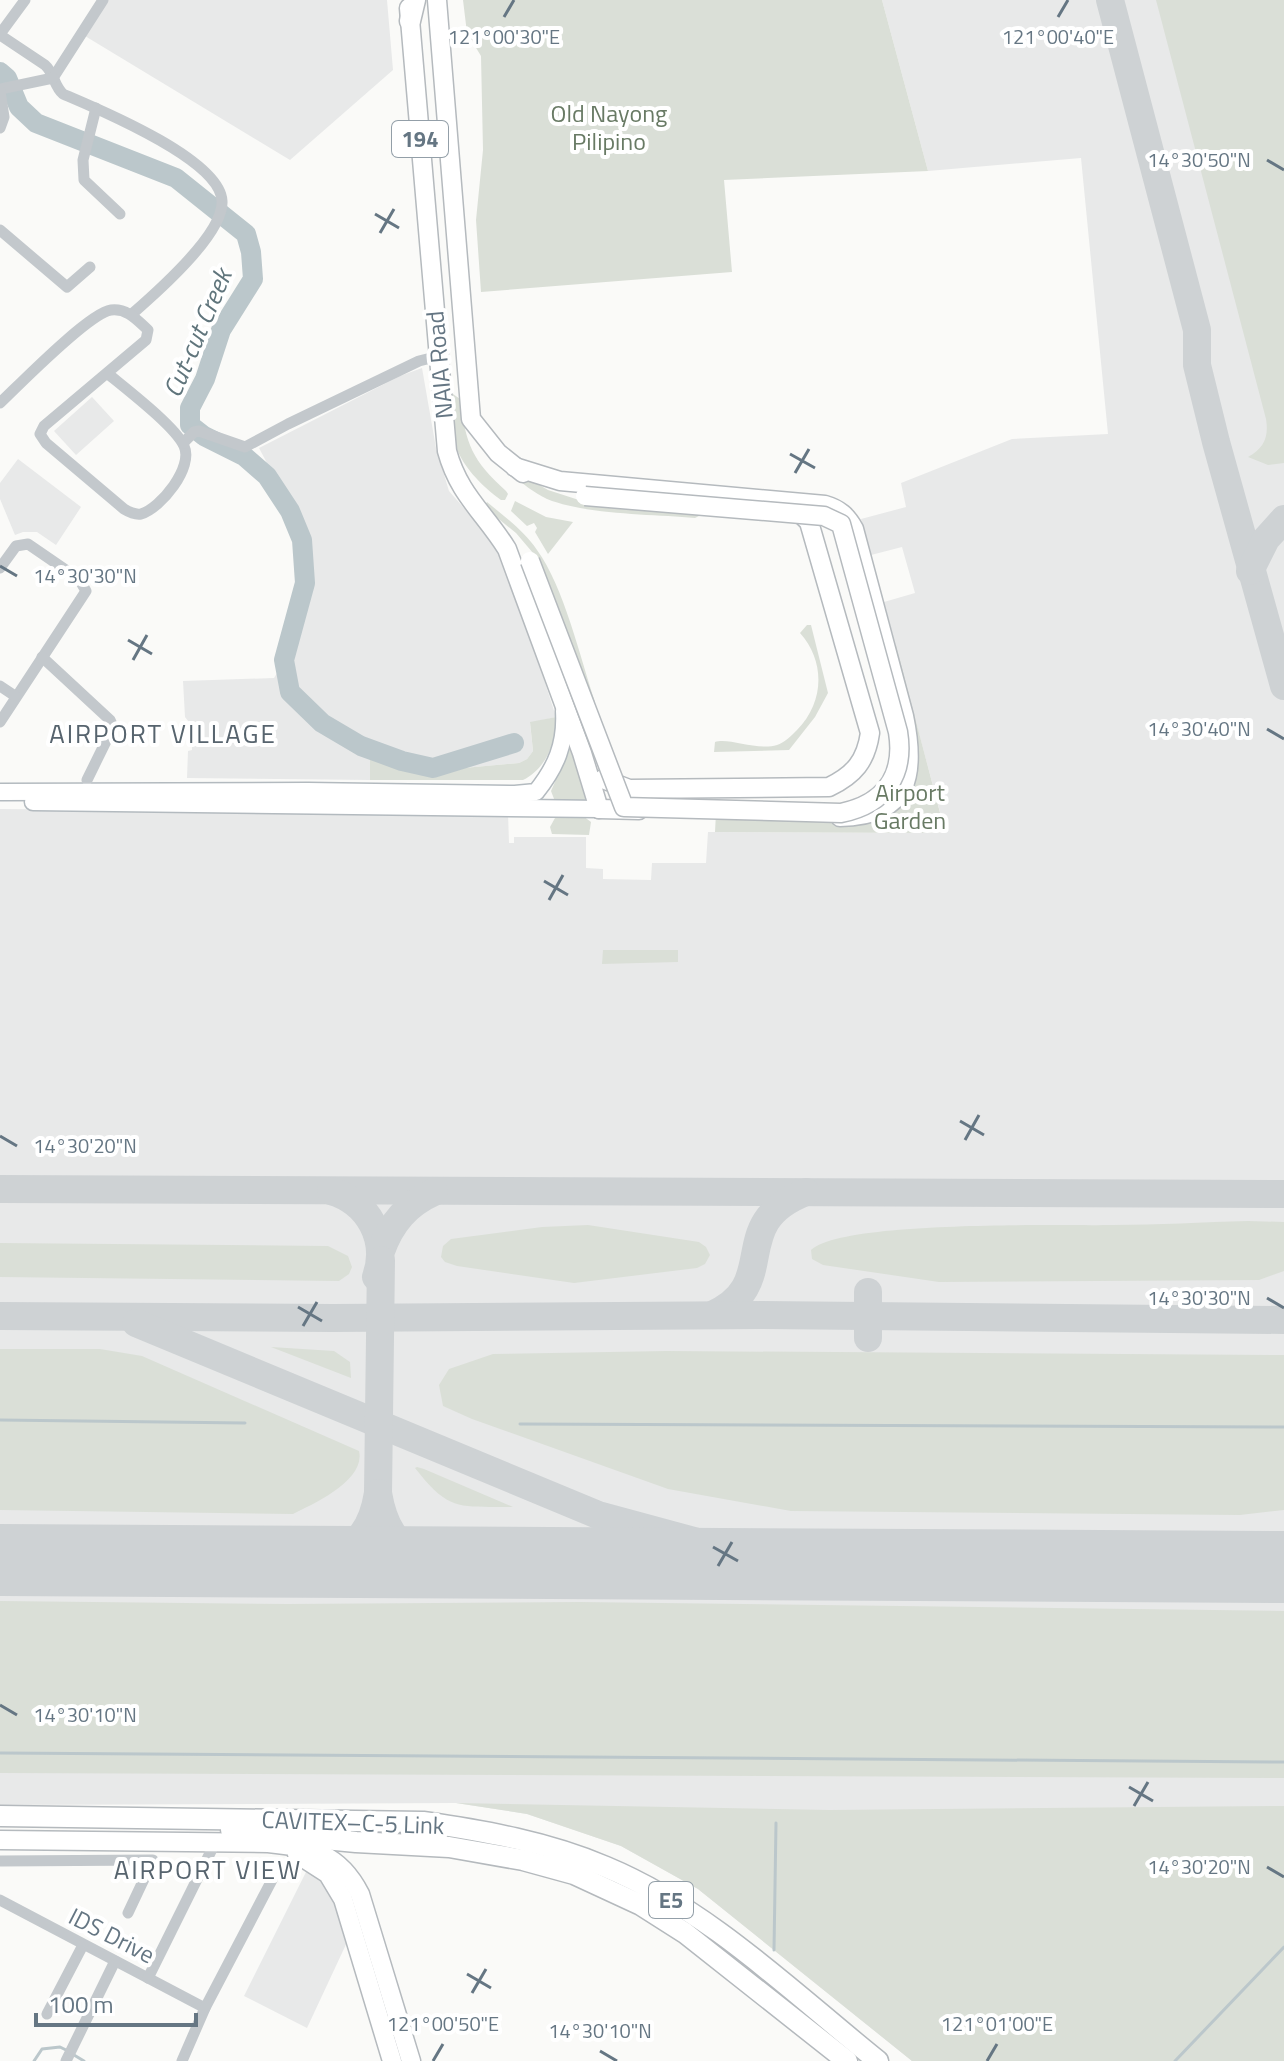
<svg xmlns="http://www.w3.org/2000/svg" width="1284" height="2061" viewBox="0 0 1284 2061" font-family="'Titillium Web',sans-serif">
<rect width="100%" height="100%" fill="#fafaf8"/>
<g fill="#e8e9e9">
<path d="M108,0H387L393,70L290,160L85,36Z"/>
<path d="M882,0H1284V2061H912L698,1889L621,1846L527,1814L456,1803L0,1805V809L508,813L509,843H514V837H586V868L603,869V879L651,880L652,863H706L708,832L939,833L944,827L884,602L915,593L902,547L871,555L861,519L906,507L901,483L1012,439L1108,434L1081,158L928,171Z"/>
<path d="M422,368L436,448L449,491L504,554L556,717L530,723L533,751L527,759L519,763L431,771L374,757L370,760V780L187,778L188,751L192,750V726L185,717L183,681L274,678L284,662L308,566L309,542L259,448L400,376Z"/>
<path d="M92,397L114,421L76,455L54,431Z"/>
<path d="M18,459L81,507L56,545L37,532H23L15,535L0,499V483Z"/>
<path d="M309,1866L332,1891L349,1938L307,2028L244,1996Z"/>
</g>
<g fill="#dadfd7">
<path d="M463,0H882L928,171L724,180L732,272L481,292L476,220L483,150L481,56L467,33Z"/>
<path d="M1156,0H1284V463L1268,465L1248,457C1264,448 1269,437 1266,419Z"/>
<path d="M453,394L460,399C466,445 472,460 506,491L508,494L505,500H501C482,486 460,465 454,440C451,426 452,410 451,395Z"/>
<path d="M515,471L548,490L582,501L698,512L699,516L695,518C651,514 587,515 547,499C534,493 522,483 511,474Z"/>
<path d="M515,501L546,517L573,522L548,554L535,532L537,528L534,523L527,526L511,511Z"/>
<path d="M487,502C505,517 524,531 537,550C564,587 580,657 595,702L593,703L533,553L516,533L484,507Z"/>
<path d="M807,625H811L828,693L815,717L789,750L714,752L715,742C728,737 757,751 777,745C784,743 792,735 797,730C824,703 826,662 800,633Z"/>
<path d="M896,645L944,828L939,833H929L715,832L716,813L834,815L890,786L892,646Z"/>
<path d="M556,717C557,741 546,769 523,780H370V760L374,757L431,771L519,763L527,759L533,751L530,722Z"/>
<path d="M571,745L595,801L556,804L551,791Z"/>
<path d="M583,816L591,822L589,835L552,834L550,827L555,818Z"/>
<path d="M603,950H678V962L602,964Z"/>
<path d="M1248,1221L1284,1222V1271L1259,1280L939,1282L823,1265L812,1259L811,1250C844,1220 1060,1226 1113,1225C1158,1225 1203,1222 1248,1221Z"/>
<path d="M588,1225L699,1242L706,1247L710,1255L705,1264L697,1268L574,1283L457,1266L445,1262L441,1257L443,1246L451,1239L542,1227Z"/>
<path d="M0,1243L328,1246L348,1256L352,1267L349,1274L339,1281L0,1277Z"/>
<path d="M271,1347L334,1351L350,1362L351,1378Z"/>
<path d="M0,1349H100L142,1356L359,1451C366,1480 314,1504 293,1514L0,1510Z"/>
<path d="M667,1351L1284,1355V1510L1240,1515L791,1511L668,1489L472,1419L443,1406L439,1385L449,1369L493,1354Z"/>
<path d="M417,1467L424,1469L513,1507C460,1506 450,1513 415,1468Z"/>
<path d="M0,1601L288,1604L580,1602L1284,1611V1778L0,1773Z"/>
<path d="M456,1803L830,1810L1284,1806V2061H912L698,1889L621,1846L527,1814Z"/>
</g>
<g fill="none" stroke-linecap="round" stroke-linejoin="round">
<g stroke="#bbc7cb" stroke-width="3">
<path d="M0,1420L245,1423"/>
<path d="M520,1424L1284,1427"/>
<path d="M0,1753L1284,1762"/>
<path d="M774,1950L776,1823"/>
<path d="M74,2055L84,2061"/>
<path d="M34,2061L42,2049L60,2047L68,2051"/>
<path d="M1175,2061L1284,1947"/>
</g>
<path stroke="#bbc7cb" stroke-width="20" d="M0,72L7,78L19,107L36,123L176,178L246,234L251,252L253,279L221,330L205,379L190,408V425L204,436L244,456L267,476L290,511L302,540L305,583L284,660L290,692L322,723L361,746L402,761L433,768L514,743"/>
<g stroke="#ced2d4" stroke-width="28">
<path d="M1110,0L1197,330V365L1216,442L1284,686"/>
<path d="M1250,571L1266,539L1284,519"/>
<path d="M0,1189L1284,1194"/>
<path d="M331,1191C369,1202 389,1240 376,1277"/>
<path d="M381,1251C391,1223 407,1204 434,1192"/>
<path d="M712,1315C784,1283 724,1224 806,1192"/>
<path d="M0,1316L333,1318L763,1315L1284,1320"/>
<path d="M136,1323L598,1515L705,1544L844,1564"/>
<path d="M868,1338V1292"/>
<path d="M378,1493L381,1260"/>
<path d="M302,1562C348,1552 370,1543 378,1493C385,1534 401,1554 442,1562"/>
<path d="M1275,1567L1284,1563"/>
</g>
<path stroke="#ced2d4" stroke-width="72" d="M0,1560L1284,1567"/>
<g stroke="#b3babf" stroke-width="19">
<g id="secondary">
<path d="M0,792L308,791L515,794L536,792C556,767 566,744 564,711"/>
<path d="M33,802L599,809"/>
</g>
</g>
<g stroke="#b5babe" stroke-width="21">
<g id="primary">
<path d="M437,0L471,419L498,453L523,473"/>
<path d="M409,8L447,451C459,495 484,512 507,549L582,753L599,809"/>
<path d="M515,467L560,481L825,505C839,509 847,516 854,529L904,716C916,774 910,816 840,817"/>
<path d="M603,779L629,789L829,787C854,775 866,761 870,733L809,522L793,506"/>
<path d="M599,809L639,810"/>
<path d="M0,1840L268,1843C311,1847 339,1853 360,1894L411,2061"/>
<path d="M297,1854L328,1874L343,1899L392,2061"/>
</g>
</g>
<g stroke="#b4b9bd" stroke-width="23">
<g id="highway">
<path d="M410,21L415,0"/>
<path d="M0,1816L423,1822C485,1831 548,1842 606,1867C709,1910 792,1992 878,2061"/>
<path d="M231,1830L356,1842L449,1847L523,1860L574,1874L641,1905L685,1933L847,2061"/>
</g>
</g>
<g stroke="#c3c8cc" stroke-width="11">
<path d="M0,34L25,0"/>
<path d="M0,35L45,65C54,73 54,86 63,94C98,109 220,159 222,201C224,234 155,294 132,314"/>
<path d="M53,78L103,0"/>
<path d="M0,89L53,78"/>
<path d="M0,91L4,117L0,128"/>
<path d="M96,108L83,160L84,180L120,214"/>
<path d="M0,230L67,287L90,267"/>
<path d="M0,403C20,384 89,313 111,310C127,308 137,320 148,330L146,340L44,426L40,434L46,443L124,509C129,512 135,515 141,514C161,508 194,467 184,446C175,426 125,388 107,373"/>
<path d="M183,443L194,432L199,431L245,447L288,424L419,361L439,356"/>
<path d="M0,568L16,546L28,544L79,579L86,591L0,722"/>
<path d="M42,657L110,720L113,727L87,780"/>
<path d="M0,686L15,696"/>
<path d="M0,1861L153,1860L128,1913"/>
<path d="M0,1900L205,2008"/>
<path d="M148,1978L215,1843"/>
<path d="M47,2014L83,1945"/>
<path d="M66,2061L115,1961"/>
<path d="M182,2061L205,2008L272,1880"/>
</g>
<use href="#secondary" stroke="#fff" stroke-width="16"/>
<use href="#primary" stroke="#fff" stroke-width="18"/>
<use href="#highway" stroke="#fff" stroke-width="20"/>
<g stroke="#b5babe" stroke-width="21" stroke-linecap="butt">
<path id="primary-bridge" d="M530,561L624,807L841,813C885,804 905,775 898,732L841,524L824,516L585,496"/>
</g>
<use href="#primary-bridge" stroke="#fff" stroke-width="18"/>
</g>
<path fill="none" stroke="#657683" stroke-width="3" d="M504,17L514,0M1058,17L1068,0M1267,160L1284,170M375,214L399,228M380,233L394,209M790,454L815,468M795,473L809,449M0,566L17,576M128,640L152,654M133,660L147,635M1267,729L1284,739M544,881L568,895M549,900L563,875M960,1121L984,1135M0,1136L17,1146M965,1140L979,1115M1267,1298L1284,1308M298,1307L322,1321M303,1326L317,1302M713,1547L738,1561M718,1566L732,1542M0,1705L17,1715M1129,1787L1153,1801M1134,1806L1148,1782M1267,1867L1284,1877M467,1974L491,1988M472,1993L486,1969M600,2051L617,2061M433,2061L443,2044M987,2061L997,2044"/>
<g text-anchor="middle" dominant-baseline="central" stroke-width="8" stroke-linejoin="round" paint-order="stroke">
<g fill="#fff" stroke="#939fa8" stroke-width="2">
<rect x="392" y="121" width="56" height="36" rx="6"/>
<rect x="649" y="1882" width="44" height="36" rx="6"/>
</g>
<g font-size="22" font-weight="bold" fill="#657683">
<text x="420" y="139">194</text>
<text x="671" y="1900">E5</text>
</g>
<g font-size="24" fill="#687a64" stroke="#fff">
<text x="609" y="113">Old Nayong<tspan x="609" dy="28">Pilipino</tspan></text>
<text x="910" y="792">Airport<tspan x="910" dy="28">Garden</tspan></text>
</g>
<g font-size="24" fill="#657683" stroke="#fff">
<text transform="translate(439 365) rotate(-95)">NAIA Road</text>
<text transform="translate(353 1822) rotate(2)">CAVITEX–C-5 Link</text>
<text transform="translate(112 1935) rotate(27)">IDS Drive</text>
</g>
<g font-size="26" font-style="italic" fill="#60757c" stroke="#fff">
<text transform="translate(197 333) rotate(-67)">Cut-cut Creek</text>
</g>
<g font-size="26" letter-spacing="2" fill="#57646e" stroke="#fff">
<text x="163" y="733">AIRPORT VILLAGE</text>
<text x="208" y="1869">AIRPORT VIEW</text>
</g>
</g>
<g font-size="20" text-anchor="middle" fill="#657683" stroke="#fff" stroke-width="8" stroke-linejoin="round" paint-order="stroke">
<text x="504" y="44">121°00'30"E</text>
<text x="1058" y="44">121°00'40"E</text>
<text x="1199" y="167">14°30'50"N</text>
<text x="85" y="583">14°30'30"N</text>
<text x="1199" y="736">14°30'40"N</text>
<text x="85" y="1153">14°30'20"N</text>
<text x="1199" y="1305">14°30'30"N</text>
<text x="85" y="1722">14°30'10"N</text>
<text x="1199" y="1874">14°30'20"N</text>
<text x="443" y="2031">121°00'50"E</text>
<text x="997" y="2031">121°01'00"E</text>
<text x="600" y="2038">14°30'10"N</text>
</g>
<path d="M36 2013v12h160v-12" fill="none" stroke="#657683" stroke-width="4"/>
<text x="48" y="2013" font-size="24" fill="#657683" stroke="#ffffff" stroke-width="6" paint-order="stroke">100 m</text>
</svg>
